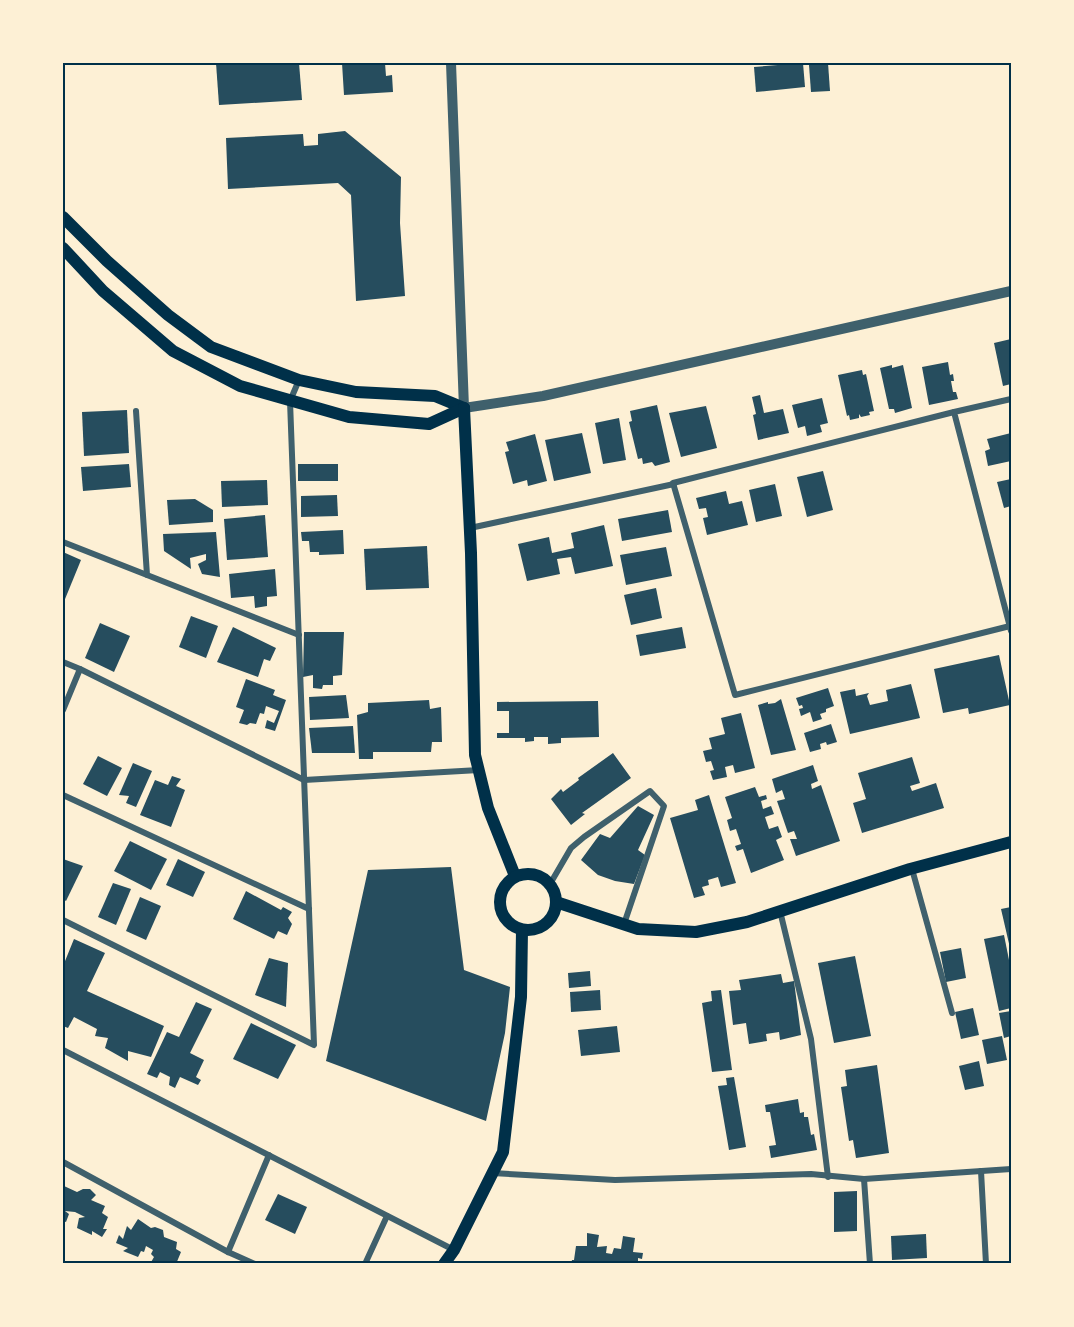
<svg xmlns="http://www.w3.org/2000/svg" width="1074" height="1327" viewBox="0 0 1074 1327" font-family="Raleway,sans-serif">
<rect width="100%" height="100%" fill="#fdf0d5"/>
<g fill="#264d5e">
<path d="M216,63H299L302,100L219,105Z"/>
<path d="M342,63H385L386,76L392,75L393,92L344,95Z"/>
<path d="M803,63L805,87L756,92L754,67Z"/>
<path d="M828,63L830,91L811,92L809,65Z"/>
<path d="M345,131L401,177L400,223L405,296L356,301L351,195L338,183L228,189L226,138L303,134L304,146L318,145V134Z"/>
<path d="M1011,339V384L1003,386L994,343Z"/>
<path d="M948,362L950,375L953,374L954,381H951L953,392H956L958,399L929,405L922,367Z"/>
<path d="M892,365V368L903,365L912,408L895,413L894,409H889L880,368Z"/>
<path d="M862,370L863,375L866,374L874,411L869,412L870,415L861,417L859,414V418L850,420L849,415L847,416L838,375Z"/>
<path d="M760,395L764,413L783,409L789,433L758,440L753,415L756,414L752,397Z"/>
<path d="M822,398L828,423L820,425L822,432L807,436L805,426L798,428L792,405Z"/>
<path d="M657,405L670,462L655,466L652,462L643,464L642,458L638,459L629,422L632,421L630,411Z"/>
<path d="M706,406L717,448L681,457L669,413Z"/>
<path d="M127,410L129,453L84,456L82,412Z"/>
<path d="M619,418L626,460L603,464L595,423Z"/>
<path d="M582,433L591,473L554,481L545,440Z"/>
<path d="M1011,433V461L988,466L985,451L990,449L987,439Z"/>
<path d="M535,434L547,481L528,486L527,480L513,484L505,452L509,451L506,442Z"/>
<path d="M129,464L131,487L83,491L81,467Z"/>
<rect x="298" y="464" width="40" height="17"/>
<path d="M823,471L833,510L807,517L797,477Z"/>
<path d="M1011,479V506L1004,508L997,482Z"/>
<path d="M267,480L268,505L222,507L221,481Z"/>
<path d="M775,484L782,516L756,522L749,490Z"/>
<path d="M726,491L729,504L742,501L748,525L707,535L703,518L708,517L706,508L699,509L696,498Z"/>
<path d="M337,495L338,516L301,517V496Z"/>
<path d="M195,499L213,510V522L169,525L167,500Z"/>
<path d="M668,510L672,532L622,541L618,519Z"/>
<path d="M265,515L268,557L227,560L224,519Z"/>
<path d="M604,525L613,566L575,574L571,557L557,559L560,574L527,581L518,544L549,537L552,553L574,548L571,533Z"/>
<path d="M343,530L344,554L319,555V552H310L309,541H302L301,532Z"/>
<path d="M216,532L220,577L202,574L198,564L206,560V554L190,558L191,569L164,551L163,534Z"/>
<path d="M427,546L429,588L366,590L364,549Z"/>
<path d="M666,547L672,576L626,585L620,555Z"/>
<path d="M63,552L81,560L63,604Z"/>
<path d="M275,569L277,596L267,597V606L255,608L254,596L231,598L229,574Z"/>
<path d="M656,588L662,618L631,625L624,595Z"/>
<path d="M191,616L218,626L206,658L179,647Z"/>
<path d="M100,623L130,636L114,672L85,658Z"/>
<path d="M233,627L276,648L270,661L264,659L258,677L217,662Z"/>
<path d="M682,627L686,648L640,656L636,635Z"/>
<path d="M304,632H344L342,675L333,676V685H323L322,689L313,688V675L303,677Z"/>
<path d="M999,655L1010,705L969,714L968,708L943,713L934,669Z"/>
<path d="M246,679L275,690L273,695L286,700L275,731L265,728L267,720L274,723L279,711L266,706L264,714L260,713L256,724L250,723L247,725L239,723L244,710L236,707Z"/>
<path d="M911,684L920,718L850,734L840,692L855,689L856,696L869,693L867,696L870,705L888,701L886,690Z"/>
<path d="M828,688L834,706L826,709V712L820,714L822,719L813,722L810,712L801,716L799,709L803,708L802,705L799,706L796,698Z"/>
<path d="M346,695L349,718L310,720L309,697Z"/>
<path d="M781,699L796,750L771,755L758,705L768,702V704L775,703Z"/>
<path d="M429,700L430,709L441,707L442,742H432L431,752H373V759H359L357,715L368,712V703Z"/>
<path d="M598,701L599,737L561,738V743L548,744V737H534V741L525,742V738H497V733H509V711H497V702Z"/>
<path d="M741,713L755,768L735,773L733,765L725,767L727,777L713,780L710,771L714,770L711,761L706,762L703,751L712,749L709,738L725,734L721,718Z"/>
<path d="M831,724L837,742L827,745L826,742L820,744L821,749L810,752L804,733Z"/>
<path d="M353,726L355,753H312L309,728Z"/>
<path d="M613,753L631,778L582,813L585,814L571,825L551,799L561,789L563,792L579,780L578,778Z"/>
<path d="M98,756L122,768L107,796L83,784Z"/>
<path d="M912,757L920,783L910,786L912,791L936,783L944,808L862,833L853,803L866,799L858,773Z"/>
<path d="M133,763L152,771L136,807L126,803L129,796L119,795Z"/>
<path d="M813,765L818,781L811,784L812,789L821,785L840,841L796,856L790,839H797L794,831L788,833L777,801L785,799L782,790L776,793L772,779Z"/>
<path d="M172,776L181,779L176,786L185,790L171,827L140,815L155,780L168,785Z"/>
<path d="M755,787L759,797L766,795L767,799L761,801L763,809L771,806L774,814L765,817L769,829L778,826L782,837L776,840L784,860L751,873L743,849L737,851L735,846L741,844L736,829L730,831L727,820L732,818L725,797Z"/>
<path d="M709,795L736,883L721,887L718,877L708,880L709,885L702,887L705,895L694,898L670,818L698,810L695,800Z"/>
<path d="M638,806L654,815L638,850L645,855L634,884L615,881L598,875L581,860L600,834L610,838Z"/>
<path d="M130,841L167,859L151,890L114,871Z"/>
<path d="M63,859L83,866L66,901L63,899Z"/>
<path d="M178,859L205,872L193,897L166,885Z"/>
<path d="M451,867L464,970L510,987L505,1033L486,1121L326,1061L368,870Z"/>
<path d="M113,883L131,889L116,925L98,917Z"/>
<path d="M246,891L281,910L283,907L292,912L288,918L292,924L287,935L278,931L274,939L233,919Z"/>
<path d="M140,897L161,906L146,940L126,931Z"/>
<path d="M1011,907V948H1010L1001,909Z"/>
<path d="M1004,935L1011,970V1008L999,1011L984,939Z"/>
<path d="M74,939L105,953L87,991L164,1026L151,1057L128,1051V1061L105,1048L108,1038L95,1036L97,1029L74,1017L68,1028L63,1026V966Z"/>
<path d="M961,948L966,978L946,982L940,952Z"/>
<path d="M855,956L871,1036L834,1043L818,963Z"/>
<path d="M269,958L288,963L286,1007L255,995Z"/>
<path d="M590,971L591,986L569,988L568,973Z"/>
<path d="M781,974L783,983L794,981L801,1035L780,1040L779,1032L766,1034L767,1041L749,1044L746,1023L733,1025L729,991L741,990L739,980Z"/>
<path d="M600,990L601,1010L571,1012L570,992Z"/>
<path d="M721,990L732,1070L712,1072L702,1003L712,1001L711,991Z"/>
<path d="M196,1002L212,1009L190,1053L204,1060L196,1077L201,1080L198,1085L180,1077L175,1088L169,1085L170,1077L160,1072L157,1078L147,1074L167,1032L179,1037Z"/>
<path d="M973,1008L979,1035L961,1039L955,1012Z"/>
<path d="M1011,1011V1036L1004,1038L999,1013Z"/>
<path d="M251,1023L296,1045L278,1079L233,1059Z"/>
<path d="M617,1026L620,1052L581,1056L578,1030Z"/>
<path d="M1002,1036L1007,1060L987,1064L982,1040Z"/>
<path d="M979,1061L984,1086L965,1090L959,1066Z"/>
<path d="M877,1065L889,1153L856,1158L853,1140L849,1141L841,1087L847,1086L845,1070Z"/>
<path d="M734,1077L746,1147L729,1150L718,1086L727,1085L726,1078Z"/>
<path d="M798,1099L800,1113L804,1112V1117H808L811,1135L814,1134L817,1150L771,1158L769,1146L776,1145L770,1112H766L765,1105Z"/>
<path d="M64,1186L77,1192L83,1189H90L96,1195L91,1200L105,1206L102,1213L108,1217L103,1229H107L102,1237L92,1231V1235L77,1228L79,1218L85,1217L75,1212L65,1211L69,1214L66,1222L63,1221Z"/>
<path d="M857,1191V1231L834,1232V1192Z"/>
<path d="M278,1194L307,1207L295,1234L265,1220Z"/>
<path d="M138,1219L151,1228L155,1227L163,1230L164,1237L177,1242L176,1249L181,1252L176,1264H150L154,1257L151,1254L153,1250L146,1246L144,1252L141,1251L138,1257L123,1251L128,1248L116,1243L119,1235L123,1239L127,1226L131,1230Z"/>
<path d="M587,1233L599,1235L597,1247L607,1246L606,1253L612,1254L614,1248L621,1249L623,1236L635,1238L633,1252L643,1253L642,1259L638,1258V1264H571L572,1260H574L576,1246H587Z"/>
<path d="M926,1234L927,1258L892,1260L891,1236Z"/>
</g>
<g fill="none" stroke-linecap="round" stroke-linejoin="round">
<g stroke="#3f606c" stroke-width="6">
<path d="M1011,399L954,412L1011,631"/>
<path d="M136,411L147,575L299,635"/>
<path d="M954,412L673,483L735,695L1010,626"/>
<path d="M470,528L674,484"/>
<path d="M63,542L147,575"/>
<path d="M63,662L80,669"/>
<path d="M63,710L80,669L304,780L479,770"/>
<path d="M63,795L309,909"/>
<path d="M912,869L952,1013"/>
<path d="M550,884L571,848L584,837L650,791L664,806L624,924"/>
<path d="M780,911L811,1039L828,1177"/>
<path d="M63,920L314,1045L290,401L299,380"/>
<path d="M63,1050L454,1250"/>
<path d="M63,1162L228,1252L269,1155"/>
<path d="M981,1171L986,1264"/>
<path d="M492,1173L615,1180L811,1174L864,1179L1011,1169"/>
<path d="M864,1179L870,1264"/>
<path d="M228,1252L255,1264"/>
<path d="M365,1264L387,1216"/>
</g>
<path stroke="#3f606c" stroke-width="10" d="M451,63L464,408L543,396L1011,291"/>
<g stroke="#003049" stroke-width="12">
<path d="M63,217L107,261L168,315L211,347L299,380L356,392L435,396L464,408"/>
<path d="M63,248L103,291L173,351L240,386L349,417L429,424L464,408"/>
<path d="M464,408L471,553L475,755L488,808L515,876"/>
<circle cx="528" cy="902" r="28"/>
<path d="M556,902L638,929L696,932L747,922L910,869L1011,842"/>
<path d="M444,1264L454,1250L503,1152L521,997L522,930"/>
</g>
</g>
<rect width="1074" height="1327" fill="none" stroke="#fdf0d5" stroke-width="129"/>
<rect x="64" y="64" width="946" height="1198" fill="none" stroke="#003049" stroke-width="2"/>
</svg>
